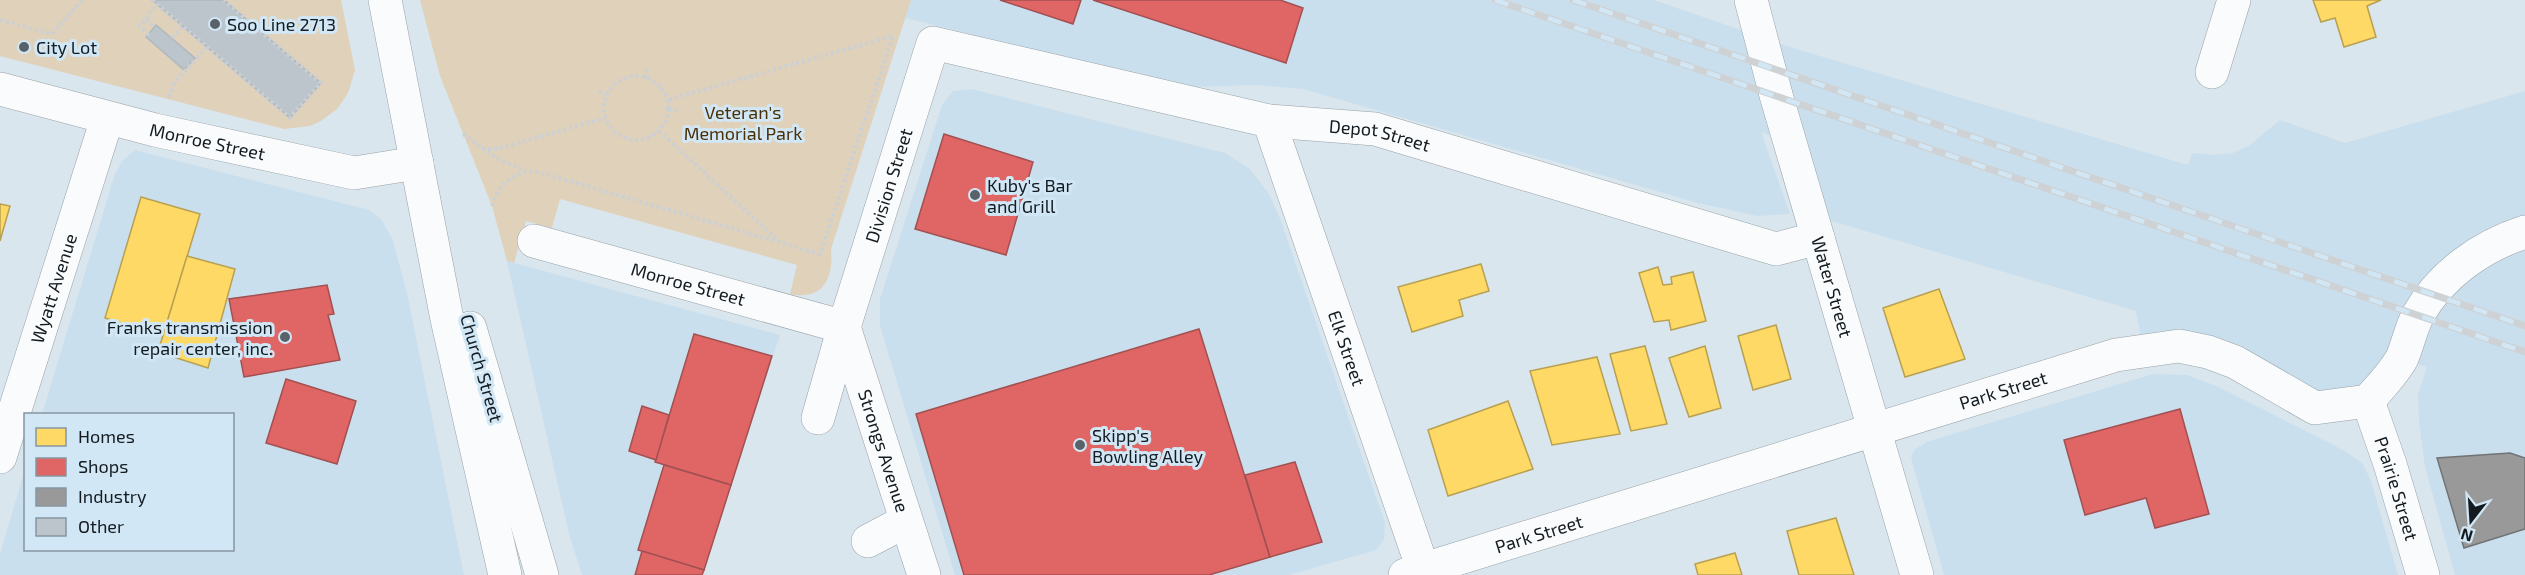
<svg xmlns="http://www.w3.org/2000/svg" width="2525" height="575" viewBox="0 0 2525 575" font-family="'Exo 2',sans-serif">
<rect width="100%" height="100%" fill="#dae6ed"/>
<g fill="#cadfed">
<path d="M911,0H1654L1793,48L2188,165L2192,153L2214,155L2233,153L2250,145L2280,120L2345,143L2525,91V575H2455L2425,467L2419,422L2418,394L2427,367L2401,359L2368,401L2315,408L2235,362L2143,349L2136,311L1811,215L1790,142L1761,132L1790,214L1757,216L1698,203L1303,89L1256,85L1189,87L905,18Z"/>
<path d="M972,89L1225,153L1250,169L1269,194L1281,221L1385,523L1384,539L1376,550L1289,575H955L880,326V299L942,105L953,91Z"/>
<path d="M135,150L369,210L381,219L392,238L407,293L464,575H0V554L25,469L26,550H232V414H42L115,174L123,160Z"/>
<path d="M507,261L780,335L702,575H582L569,534Z"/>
<path d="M2153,374L2187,375L2219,387L2345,451L2363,464L2371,481L2398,575H1944L1911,458L1914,450L1926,442Z"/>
</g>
<g fill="#e0d1ba">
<path d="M0,0H341L355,70L348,93L337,109L321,121L310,126L284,129L0,56Z"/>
<path d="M420,0H911L831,249C834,278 823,301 790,294L797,265L560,199L552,228L526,221L514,263L507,261L492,206L440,76Z"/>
</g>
<g fill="#ffd966" stroke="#b8a051" stroke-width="1.5">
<path d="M2313,0H2381L2367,6L2376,37L2344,47L2335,18L2321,22Z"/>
<path d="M141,197L200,214L163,336L105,318Z"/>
<path d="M0,204L10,206L0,241Z"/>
<path d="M187,256L235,269L208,368L158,352Z"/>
<path d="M1481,264L1489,291L1459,300L1463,316L1412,332L1398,287Z"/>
<path d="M1658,267L1663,285L1672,284L1671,277L1693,272L1706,321L1671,330L1669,320L1654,322L1639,273Z"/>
<path d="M1939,289L1965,359L1905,377L1883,308Z"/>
<path d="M1776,325L1791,379L1753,390L1738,336Z"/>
<path d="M1645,346L1667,424L1631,431L1610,354Z"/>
<path d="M1705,346L1721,408L1689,417L1669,358Z"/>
<path d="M1597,357L1620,434L1552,445L1530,371Z"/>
<path d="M1508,401L1533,469L1448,496L1428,430Z"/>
<path d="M1836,518L1854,575H1799L1787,531Z"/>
<path d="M1735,553L1742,575H1698L1695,564Z"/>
</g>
<g fill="#e06666" stroke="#a25051" stroke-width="1.5">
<path d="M1000,0H1081L1073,24Z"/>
<path d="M1093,0H1280L1303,8L1286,63Z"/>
<path d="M944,134L1033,162L1006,255L915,229Z"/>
<path d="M327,285L334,314L328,315L340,360L244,377L229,299Z"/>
<path d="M1199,329L1270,557L1209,575H964L916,414Z"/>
<path d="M694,334L772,356L731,485L655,462Z"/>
<path d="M286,379L356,401L337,464L266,443Z"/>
<path d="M642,406L669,415L656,460L629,451Z"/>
<path d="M2180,409L2209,514L2155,528L2146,498L2085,515L2064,440Z"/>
<path d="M1295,462L1322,542L1270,557L1245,475Z"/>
<path d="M664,465L731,485L704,570L638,550Z"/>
<path d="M642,551L704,570L702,575H635Z"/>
</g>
<path fill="#999" stroke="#717375" stroke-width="1.5" d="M2510,453L2525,458V529L2464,548L2437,458Z"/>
<g fill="#bcc5cb" stroke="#afb8be" stroke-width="1.5">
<path d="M152,0H224L321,83L290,118Z"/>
<path d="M156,25L195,58L184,70L146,37Z"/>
</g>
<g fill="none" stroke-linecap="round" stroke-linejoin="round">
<g stroke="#98a1a7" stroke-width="34">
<g id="minor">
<path id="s1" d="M1751,0L1776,95L1917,575"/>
<path d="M2212,72L2234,0"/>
<path id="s2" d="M0,89L155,130L354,173L417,163"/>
<path id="s3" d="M1269,121L1425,575"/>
<path id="s4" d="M534,241L844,327"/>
<path id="s5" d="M844,327L924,575"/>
<path id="s6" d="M2368,401L2390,464L2423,575"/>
<path id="s7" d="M818,418L844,327L933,43L1269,121L1375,129L1776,249L1818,238"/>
<path id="s8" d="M0,457L107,119"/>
<path d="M868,541L906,521"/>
<path id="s9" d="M1405,575L2116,355L2179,346L2208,352L2235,362L2315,408L2368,401C2379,388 2394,373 2402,358C2408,344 2411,328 2418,315C2441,274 2482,246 2525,232"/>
</g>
</g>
<g stroke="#98a1a7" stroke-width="34">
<g id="major">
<path d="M385,0L447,319L505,575"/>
<path d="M470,328L542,575"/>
</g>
</g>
<g stroke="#ccd0d3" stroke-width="4" stroke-dasharray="3 3" stroke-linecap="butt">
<path d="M152,0L290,118L321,83L224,0"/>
<path d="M146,19L157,4"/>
<path d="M0,20L52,34L82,0"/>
<path d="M149,35L139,26L146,19L155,27"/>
<path d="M172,38L182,27"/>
<circle cx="636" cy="108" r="32"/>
<path d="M645,78L648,67"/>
<path d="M599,91L606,95"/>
<path d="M169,97L174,83L207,47"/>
<path d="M668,110L678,111"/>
<path d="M659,131L780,242"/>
<path d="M463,134L498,159L526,171"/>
<path d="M482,149H497L605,118"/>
<path d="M492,206C496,190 508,176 525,172C532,170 542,174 549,175L820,254L893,36L667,100"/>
</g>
<use href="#minor" stroke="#f9fbfc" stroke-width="33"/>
<use href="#major" stroke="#f9fbfc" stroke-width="33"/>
<g stroke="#ced2d4" stroke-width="7">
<g id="rail">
<path d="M1495,0L2525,352"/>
<path d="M1573,0L2525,326"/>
</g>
</g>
<use href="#rail" stroke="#d2e7f5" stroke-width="4.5" stroke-dasharray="14" stroke-linecap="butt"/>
</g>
<g fill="#596268" stroke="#d2e7f5" stroke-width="2">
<circle cx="215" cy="24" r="6"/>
<circle cx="24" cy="47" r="6"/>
<circle cx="975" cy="195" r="6"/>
<circle cx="285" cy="337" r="6"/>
<circle cx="1080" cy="445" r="6"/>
</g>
<g text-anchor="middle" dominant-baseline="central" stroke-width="6" stroke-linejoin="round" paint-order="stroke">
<g font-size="18" fill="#131b20" stroke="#d2e7f5" text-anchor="start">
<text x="227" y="24">Soo Line 2713</text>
<text x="36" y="47">City Lot</text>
<text x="987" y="185">Kuby's Bar<tspan x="987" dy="21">and Grill</tspan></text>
<text x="273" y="327" text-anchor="end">Franks transmission<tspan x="273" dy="21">repair center, inc.</tspan></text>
<text x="1092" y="435">Skipp's<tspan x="1092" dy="21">Bowling Alley</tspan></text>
</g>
<g font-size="18" fill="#493006" stroke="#d2e7f5">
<text x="743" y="112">Veteran's<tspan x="743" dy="21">Memorial Park</tspan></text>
</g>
<g font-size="18" fill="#131b20" stroke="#d2e7f5">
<text stroke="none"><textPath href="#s7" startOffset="849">Depot Street</textPath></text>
<text stroke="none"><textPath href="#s2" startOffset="214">Monroe Street</textPath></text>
<text stroke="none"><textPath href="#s7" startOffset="243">Division Street</textPath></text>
<text stroke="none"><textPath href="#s4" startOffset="160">Monroe Street</textPath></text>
<text stroke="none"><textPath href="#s8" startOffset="177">Wyatt Avenue</textPath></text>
<text stroke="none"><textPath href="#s1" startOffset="298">Water Street</textPath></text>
<text stroke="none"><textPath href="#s3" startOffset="240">Elk Street</textPath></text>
<text transform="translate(482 368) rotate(74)">Church Street</text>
<text stroke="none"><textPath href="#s9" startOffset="626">Park Street</textPath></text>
<text stroke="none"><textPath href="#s5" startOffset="130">Strongs Avenue</textPath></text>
<text stroke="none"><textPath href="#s6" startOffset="92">Prairie Street</textPath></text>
<text stroke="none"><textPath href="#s9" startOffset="140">Park Street</textPath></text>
</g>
</g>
<rect x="24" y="413" width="210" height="138" fill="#d2e7f5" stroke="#8695a0" stroke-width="1.5"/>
<rect x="36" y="428" width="30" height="18" fill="#ffd966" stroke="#8695a0" stroke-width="1.5"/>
<text x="78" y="443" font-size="18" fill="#131b20">Homes</text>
<rect x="36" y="458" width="30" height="18" fill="#e06666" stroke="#8695a0" stroke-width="1.5"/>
<text x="78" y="473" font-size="18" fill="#131b20">Shops</text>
<rect x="36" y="488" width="30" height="18" fill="#999999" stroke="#8695a0" stroke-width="1.5"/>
<text x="78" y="503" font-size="18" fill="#131b20">Industry</text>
<rect x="36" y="518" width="30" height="18" fill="#bcc5cb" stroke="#8695a0" stroke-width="1.5"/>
<text x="78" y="533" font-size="18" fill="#131b20">Other</text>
<g transform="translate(2471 521) rotate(197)" stroke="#d2e7f5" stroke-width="4.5" paint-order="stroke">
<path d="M0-4.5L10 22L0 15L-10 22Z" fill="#131b20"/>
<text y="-9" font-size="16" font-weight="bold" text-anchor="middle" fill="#131b20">N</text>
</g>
</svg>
